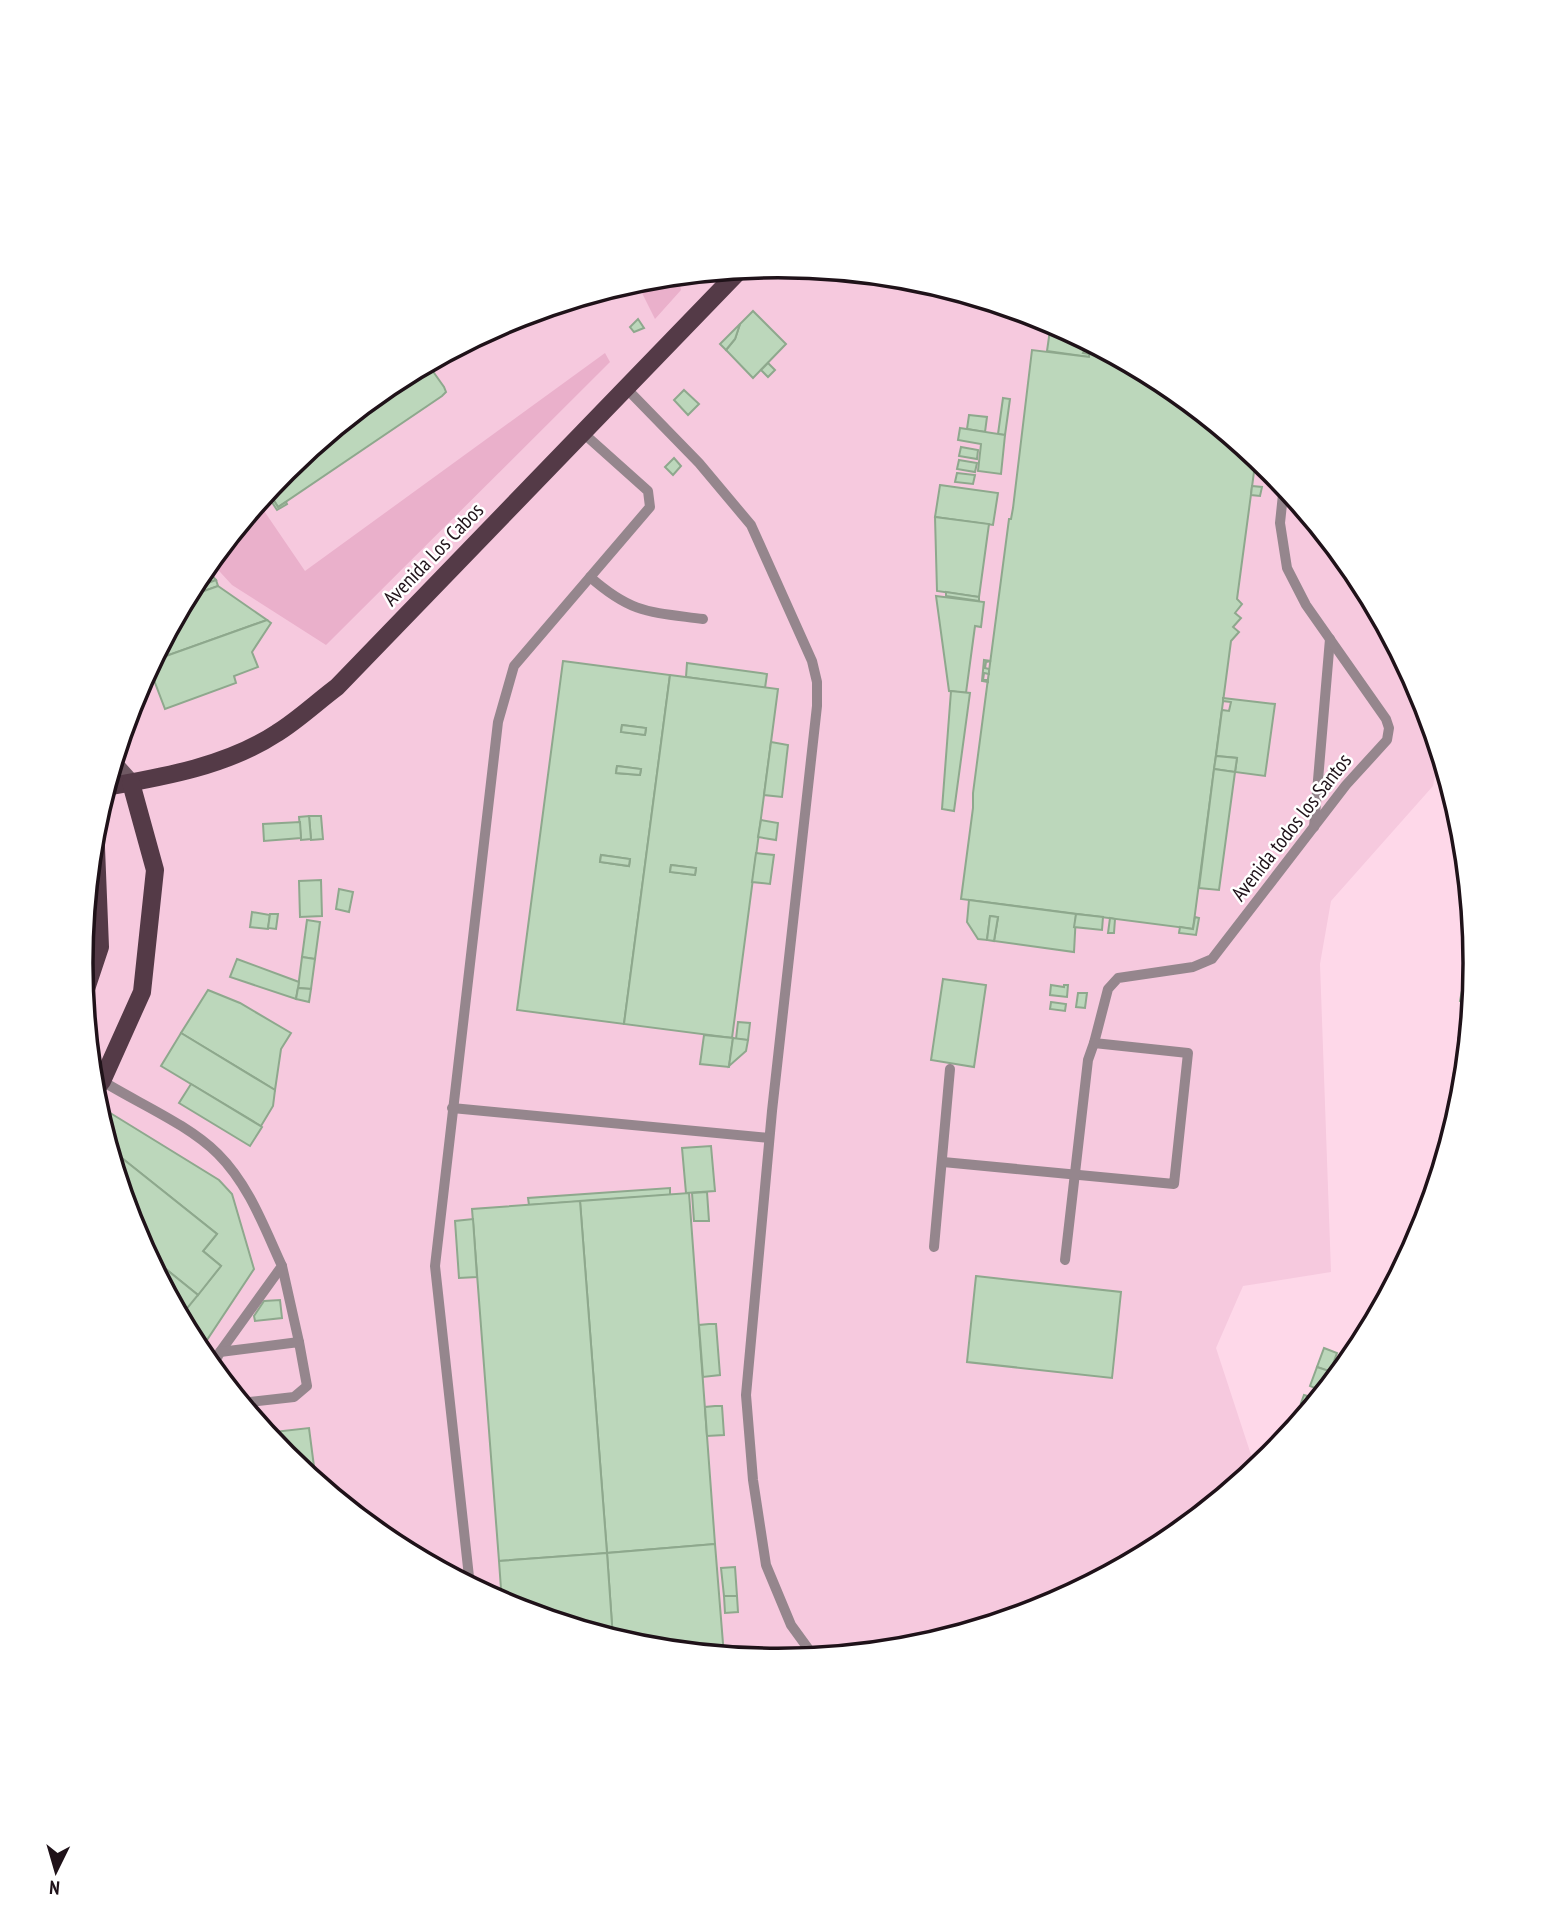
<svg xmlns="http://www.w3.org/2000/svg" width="1557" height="1927" viewBox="0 0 1557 1927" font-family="'PT Sans Narrow',sans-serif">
<rect width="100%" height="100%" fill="#fed8e9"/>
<path fill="#f6c9de" d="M779,266L915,279L1046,319L1167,383L1272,470L1347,561L1424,700L1440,750L1433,786L1331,901L1320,964L1331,1272L1243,1286L1216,1348L1256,1470L1166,1544L1045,1609L914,1648L778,1661L642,1648L511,1608L390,1544L285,1457L198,1351L133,1230L94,1099L81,963L94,827L134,696L198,575L285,470L391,383L512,318L643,279Z"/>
<g fill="#eab0cb">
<path d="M678,275L681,290L655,319L639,287L604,291L643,279Z"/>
<path d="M605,353L610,362L326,645L232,585L210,561L258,502L305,571Z"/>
</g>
<g fill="#bcd7bb" stroke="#8ea88d" stroke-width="2" fill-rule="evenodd">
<path d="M753,311L786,344L753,378L726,350L735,339L740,324Z"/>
<path d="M638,319L644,328L634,332L630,327Z"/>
<path d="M1051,323L1091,343L1090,351H1084L1083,353L1090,354L1089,357L1047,351Z"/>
<path d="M740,324L735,339L726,350L720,344Z"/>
<path d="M1091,343L1167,383L1256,457L1237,599L1242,604L1235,613L1241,618L1233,627L1239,632L1231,641L1193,929L961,899L973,808V793L1009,519H1011L1013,508L1032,350L1089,357Z"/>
<path d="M427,363L444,387L446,392L442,396L278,507L268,491L285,470L391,383Z"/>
<path d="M768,363L775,370L768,377L761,370Z"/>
<path d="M684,390L699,404L688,415L674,400Z"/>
<path d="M1003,398L1010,399L1005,435L998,434Z"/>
<path d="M969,415L987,417L985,432L967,429Z"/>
<path d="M960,428L1005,435L1001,474L978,471L981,444L958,440Z"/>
<path d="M961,447L978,450L977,459L959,456Z"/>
<path d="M674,458L681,466L673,475L665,467Z"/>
<path d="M959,460L977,463L975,472L957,469Z"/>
<path d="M957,473L975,475L973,484L955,482Z"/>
<path d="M940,485L998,493L993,525L935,517Z"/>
<path d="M1252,486L1262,487L1260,496L1251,495Z"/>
<path d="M268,491L278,507L286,502L287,504L277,510L266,493Z"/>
<path d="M935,517L989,524L979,597L937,591Z"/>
<path d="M204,569L206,575L210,573L216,580L191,589Z"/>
<path d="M216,580L218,586L187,597L191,589Z"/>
<path d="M218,586L267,620L152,661L187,597Z"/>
<path d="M946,592L979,597V601L946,596Z"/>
<path d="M936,596L984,602L981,627L975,626L966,693L949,691Z"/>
<path d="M267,620L271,623L252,652L258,667L234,676L236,683L165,709L149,667L152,661Z"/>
<path d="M984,660L991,661L986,662L985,668L989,669V674L984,673L983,680H988V682L982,681Z"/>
<path d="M563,661L670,675L624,1024L517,1010ZM622,725L646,728L645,735L621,732ZM617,766L641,769L640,775L616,773ZM601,855L630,859L629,866L600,862Z"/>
<path d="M687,663L767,674L765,688L686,677Z"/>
<path d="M670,675L778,689L732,1038L624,1024ZM671,865L696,868L695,875L670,872Z"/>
<path d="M951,691L970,693L954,811L942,809Z"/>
<path d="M1223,698L1275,704L1265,776L1235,772L1237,758L1216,756L1222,710L1229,711L1231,702L1223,701Z"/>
<path d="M622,725L646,728L645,735L621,732Z"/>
<path d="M771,742L788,745L782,797L764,795Z"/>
<path d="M1216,756L1237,758L1235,772L1214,769Z"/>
<path d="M617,766L641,769L640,775L616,773Z"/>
<path d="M1214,769L1235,772L1219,890L1199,888Z"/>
<path d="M309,816H321L323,839L311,840Z"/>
<path d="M309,816L311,839L301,840L299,817Z"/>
<path d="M761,820L778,823L776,840L758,837Z"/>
<path d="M300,822L301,838L264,841L263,824Z"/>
<path d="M756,853L774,855L770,884L752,882Z"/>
<path d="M601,855L630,859L629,866L600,862Z"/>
<path d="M671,865L696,868L695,875L670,872Z"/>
<path d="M321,880L322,916L300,917L299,881Z"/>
<path d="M339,889L353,892L349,912L336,909Z"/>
<path d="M969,900L1076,914L1074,952L994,941L998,917L990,916L987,940L978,939L967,922Z"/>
<path d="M252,912L270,915L268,929L250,927Z"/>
<path d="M270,914H278L276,929L268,928Z"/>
<path d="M1076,914L1103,917L1102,930L1074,927Z"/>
<path d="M990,916L998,917L994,941L987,940Z"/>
<path d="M1195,917L1199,918L1196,935L1179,933L1180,927L1193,929Z"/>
<path d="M1110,918L1115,919L1114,933H1108Z"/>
<path d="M307,920L320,922L315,959L302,957Z"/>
<path d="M302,957L315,959L311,989L298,988Z"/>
<path d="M237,959L299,982L296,999L230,977Z"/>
<path d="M1466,967L1476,970L1474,987L1463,985Z"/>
<path d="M943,979L986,985L974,1067L931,1060Z"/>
<path d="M1051,985L1064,987V985H1068L1067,997L1050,995Z"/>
<path d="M1463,985L1474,987L1472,1004L1460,1001Z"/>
<path d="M298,988L311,989L309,1002L296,999Z"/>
<path d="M208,990L240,1003L291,1033L281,1049L275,1090L181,1033Z"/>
<path d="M1078,993H1087L1085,1008L1076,1007Z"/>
<path d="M1051,1002L1066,1004L1065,1011L1050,1009Z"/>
<path d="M738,1022L750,1023L748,1040L736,1039Z"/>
<path d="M181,1033L275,1090L273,1106L261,1126L161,1066Z"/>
<path d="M704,1035L733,1038L729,1067L700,1064Z"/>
<path d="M733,1038L748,1040L746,1051L729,1066Z"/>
<path d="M1457,1056L1467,1058L1464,1080L1453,1077Z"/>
<path d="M191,1084L262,1127L250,1146L179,1103Z"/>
<path d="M107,1111L219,1180L232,1194L254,1269L199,1352L186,1328L189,1324L180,1316L221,1266L203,1251L217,1234L108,1147L100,1121Z"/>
<path d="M711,1146L715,1191L686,1193L682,1148Z"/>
<path d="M108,1147L217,1234L203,1251L221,1266L198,1295L146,1253L133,1230Z"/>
<path d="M670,1188V1195L529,1205L528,1198Z"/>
<path d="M707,1192L709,1221H694L692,1193Z"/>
<path d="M689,1193L715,1544L607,1553L580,1201Z"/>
<path d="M580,1201L607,1553L499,1561L472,1209Z"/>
<path d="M473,1219L477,1277L459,1278L455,1221Z"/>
<path d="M146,1253L198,1295L180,1317Z"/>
<path d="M976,1276L1121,1292L1112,1378L967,1362Z"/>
<path d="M280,1300L282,1318L255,1321L254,1316L264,1301Z"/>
<path d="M709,1324H716L720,1375L703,1377L699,1325Z"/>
<path d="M1324,1348L1337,1353L1330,1372L1317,1367Z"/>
<path d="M1317,1367L1329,1371L1322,1391L1310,1386Z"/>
<path d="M1304,1395L1318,1399V1401L1314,1406L1301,1403Z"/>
<path d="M715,1406H722L724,1435L707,1436L705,1407Z"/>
<path d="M309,1428L316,1482L285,1457L265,1433Z"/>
<path d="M715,1544L724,1656L642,1648L613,1639L607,1553Z"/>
<path d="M607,1553L613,1639L511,1608L502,1603L499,1561Z"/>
<path d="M735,1567L737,1596H724L721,1568Z"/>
<path d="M724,1596H737L738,1612L725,1613Z"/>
</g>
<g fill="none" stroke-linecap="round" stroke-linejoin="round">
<g stroke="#95868d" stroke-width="10">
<path d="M625,387L699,463L751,525L812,661L817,682V706L772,1111L746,1395L753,1480L766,1565L791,1625L815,1658"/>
<path d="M590,577C632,614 650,612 703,619"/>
<path d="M1314,827L1330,639"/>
<path d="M91,1074C130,1100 186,1122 218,1154C249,1185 264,1227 282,1266L220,1352L212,1368"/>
<path d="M452,1108L769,1138"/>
<path d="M943,1162L1174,1184L1188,1053L1094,1043L1108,989L1118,978L1193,967L1212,959L1346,785L1387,740L1389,728L1386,719L1306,605L1287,568L1280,523L1284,485"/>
<path d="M934,1247L950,1069"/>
<path d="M1065,1260L1088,1060L1094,1043"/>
<path d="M282,1266L299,1342"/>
<path d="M220,1352L299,1342L307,1386L294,1397L241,1403"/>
<path d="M470,1586L435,1266L498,722L514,666L650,507L648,491L582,432"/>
</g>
<g stroke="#95868d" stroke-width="18">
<path d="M1466,1040H1469"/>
<path d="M1293,1430H1294"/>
</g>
<path stroke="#6f5963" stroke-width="18" d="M113,763L131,783"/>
<g stroke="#543a47" stroke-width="18">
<path d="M106,787C163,777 227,766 277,733C298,720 317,702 337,687L741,269"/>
<path d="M84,995L100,947L95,823"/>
<path d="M93,1092L102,1081L142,992L155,870L131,783"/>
</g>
</g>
<g text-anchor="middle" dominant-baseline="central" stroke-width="5" stroke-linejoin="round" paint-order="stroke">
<g font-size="21" fill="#1f1219" stroke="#fff">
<text transform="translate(433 554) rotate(-46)">Avenida Los Cabos</text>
<text transform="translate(1291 827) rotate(-52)">Avenida todos los Santos</text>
</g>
</g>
<path d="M0 0H1557V1927H0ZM93 963a685 685 0 1 1 1370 0a685 685 0 1 1-1370 0Z" fill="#fff" fill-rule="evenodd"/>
<path fill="none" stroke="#1f1219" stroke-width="3.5" d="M93 963a685 685 0 1 1 1370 0a685 685 0 1 1-1370 0Z"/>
<g transform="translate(56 1871) rotate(185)" stroke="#ffffff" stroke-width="5" paint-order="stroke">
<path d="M0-5L12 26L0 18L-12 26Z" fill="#1f1219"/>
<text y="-10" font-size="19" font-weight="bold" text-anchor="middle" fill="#1f1219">N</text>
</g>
</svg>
